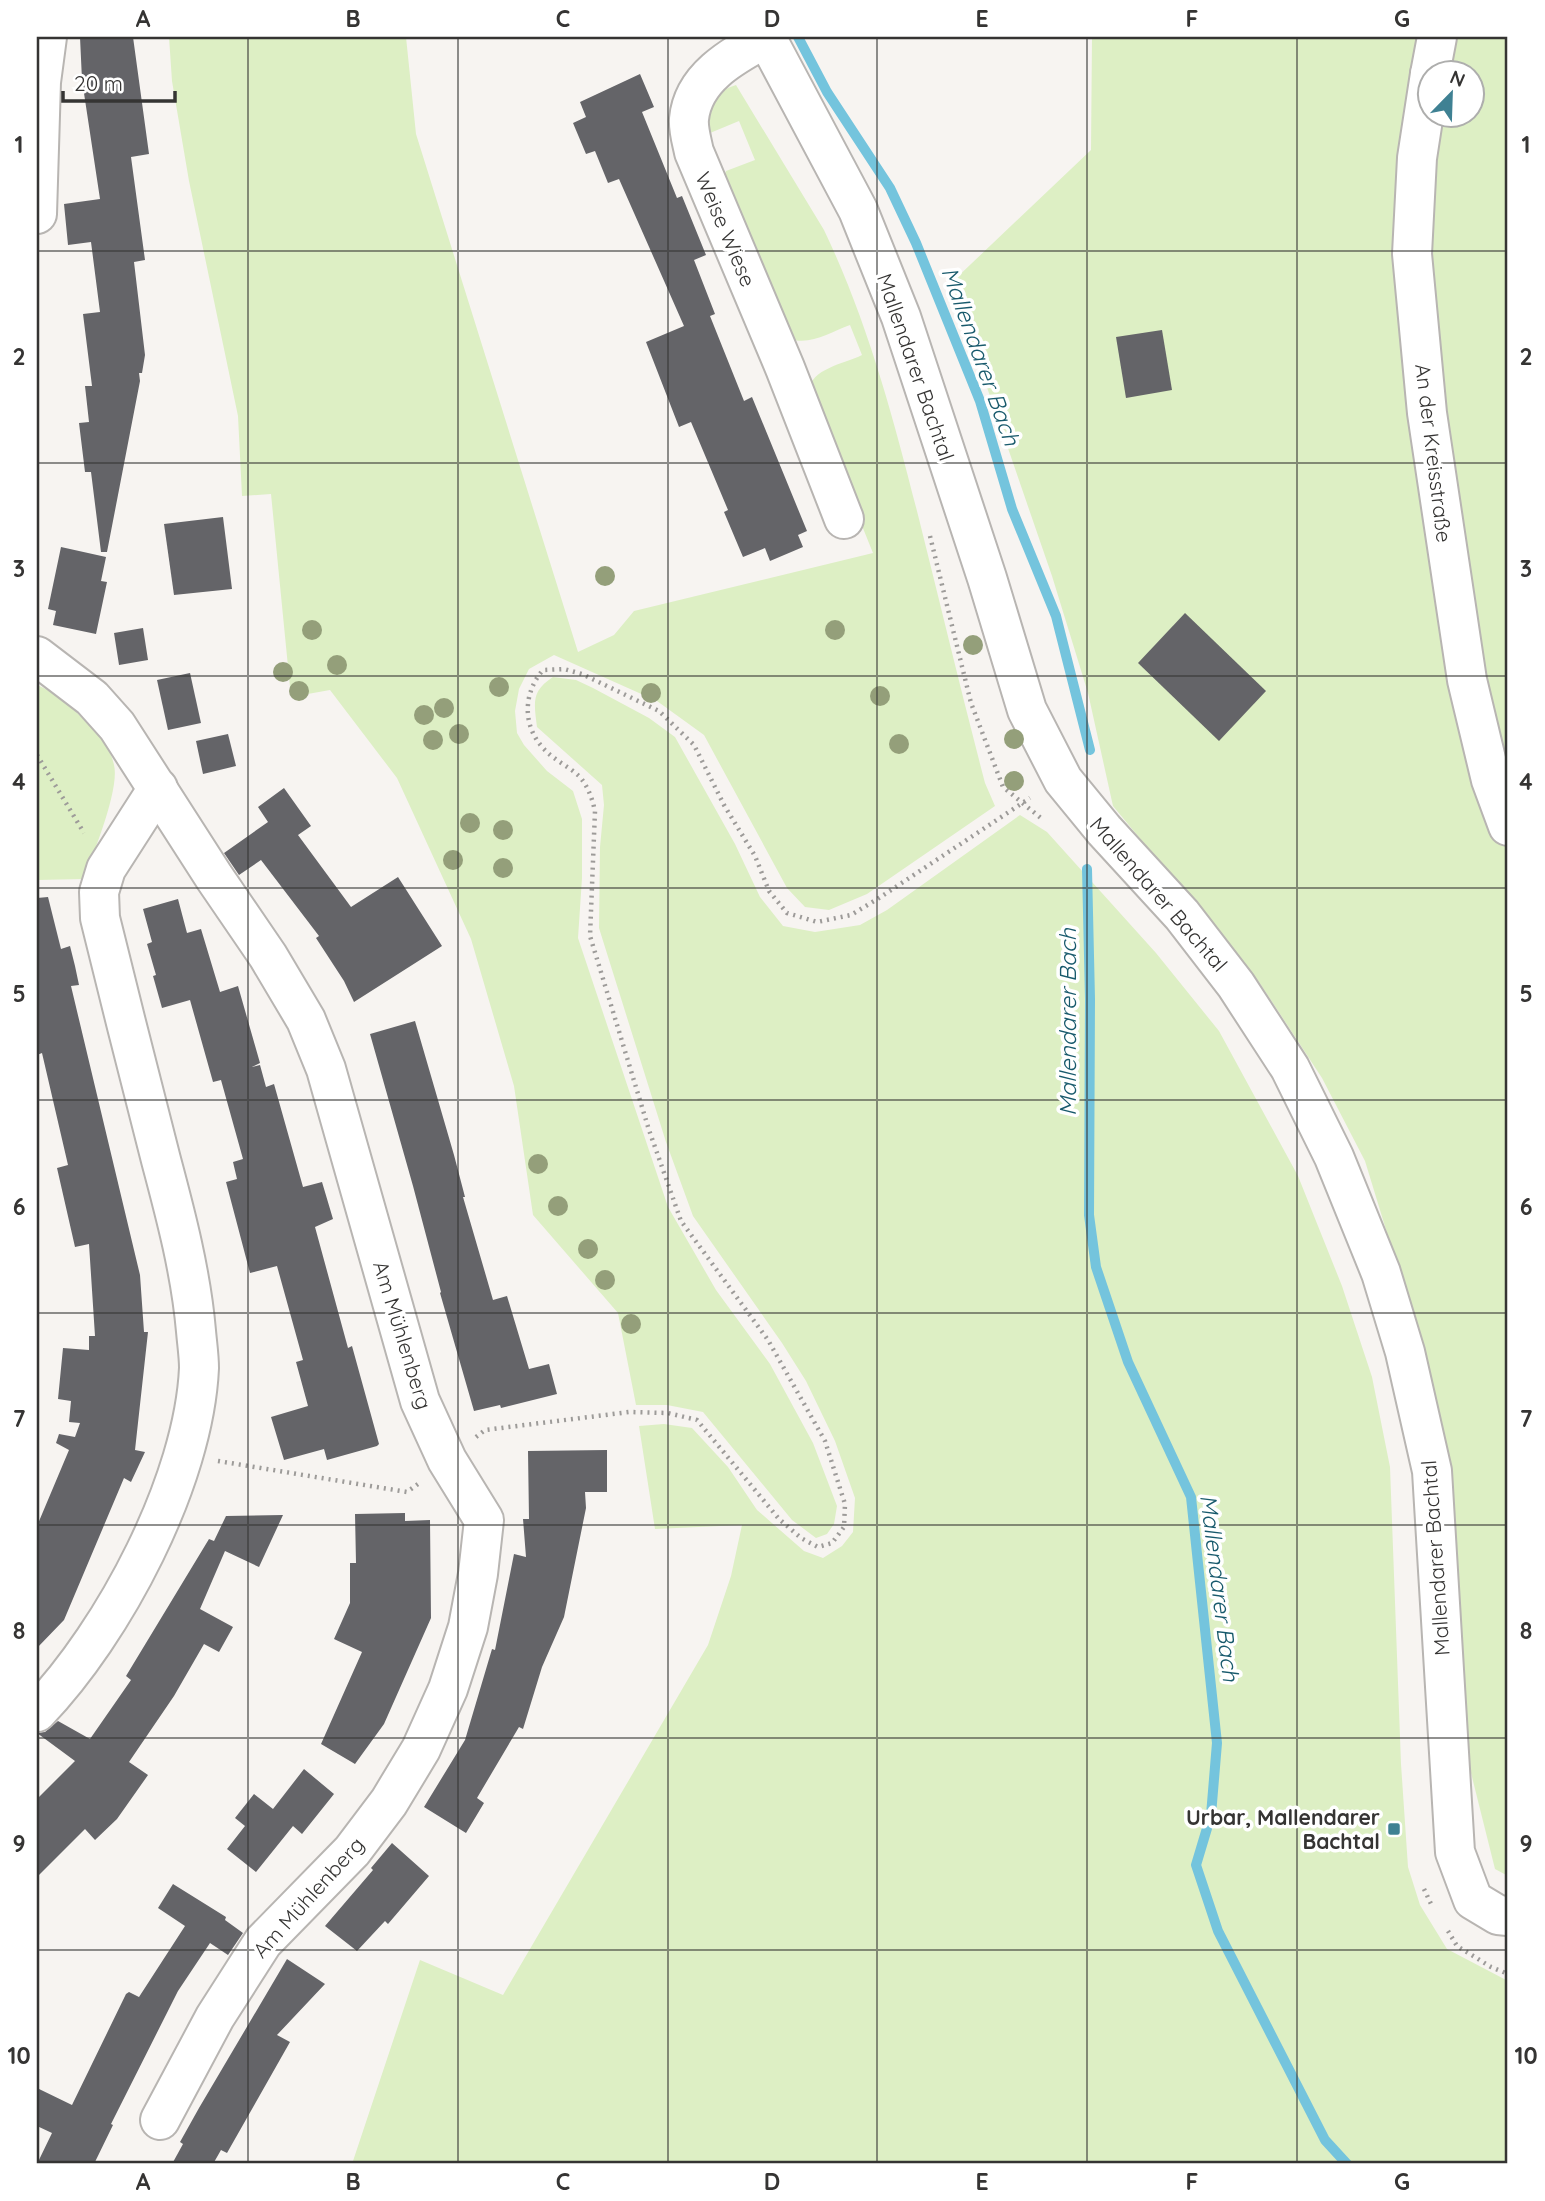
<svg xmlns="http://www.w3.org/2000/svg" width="1545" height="2201" viewBox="0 0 1545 2201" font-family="Quicksand,sans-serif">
<rect width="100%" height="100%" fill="#f7f4f1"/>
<g fill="#ddefc4" fill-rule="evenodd">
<path d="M169,37H406L416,134L578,652L614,635L634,611L873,553L808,392C811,368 844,364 862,355L850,325C830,332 809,347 788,338L722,183L726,171L755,160L739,121L710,133C706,110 712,92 736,85L824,230C868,322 894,420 919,519C941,607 962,695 985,783L995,806L867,894L829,910L805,907L787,888L704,735L657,701L554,655L529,669L519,689L515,711L517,733L524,745L547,771L573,791L582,819V878L578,938L668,1207L716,1290L770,1364L813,1443L837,1506L834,1524L827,1534L816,1538L792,1520L703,1412L667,1405H636L618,1313L533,1215L514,1086L471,939L397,778L330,690L291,697L271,494L242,496L238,416L189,181L172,81Z"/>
<path d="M1092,37H1508V1876L1495,1869L1464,1745L1449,1458L1417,1331L1365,1161L1322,1078L1259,982L1113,806L1088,693L1052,576L951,283L1091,150ZM1430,74H1472V116H1430Z"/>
<path d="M553,677L576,680L593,688L649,718L675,737L735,844L760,897L783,926L815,932L860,925L887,910L1020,815L1047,832L1156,953L1219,1031L1298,1176L1342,1286L1372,1377L1390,1467L1401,1764L1408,1867L1420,1905L1447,1949L1508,1981V2164H352L420,1960L503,1995L708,1645L731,1576L742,1525L655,1529L639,1426L664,1424L692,1428L728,1467L757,1510L804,1551L823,1558L842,1546L853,1532L855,1498L835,1441L806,1381L782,1343L693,1216L666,1142L599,928L600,847L604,805L602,785L537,727C534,703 531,691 553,677Z"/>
<path d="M37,685C55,692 72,707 84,720C96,732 111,748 114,765C120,789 93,854 84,879L37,880Z"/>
</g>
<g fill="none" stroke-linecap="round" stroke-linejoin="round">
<g stroke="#74c4dd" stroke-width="10">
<path d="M798,37L827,92L890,188L916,243L980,401L1012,509L1056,616L1090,750"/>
<path d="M1087,869L1090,999L1089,1215L1096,1267L1128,1362L1191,1497L1217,1743L1211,1815L1196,1865L1218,1931L1325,2140L1347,2164"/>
</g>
</g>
<g fill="#646468">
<path d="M80,37H133L149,154L131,157L145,260L134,262L145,355L142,373H139L140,381L107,552H101L91,472H85L79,423L89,422L85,386H92L83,314L100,312L91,242L68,245L64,204L100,199L82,80Z"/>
<path d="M640,74L654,107L642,112L677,198L682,196L706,255L694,260L715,314L710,316L744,401L752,397L807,531L798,535L803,547L770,561L765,548L743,557L724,512L728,510L691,422L679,427L646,342L684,326L619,179L608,183L595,151L586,154L573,123L586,117L580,102Z"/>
<path d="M1162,330L1172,390L1126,398L1116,337Z"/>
<path d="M223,517L232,589L174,595L164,524Z"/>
<path d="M61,547L106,557L101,581L107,582L96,634L53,625L56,611L48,609Z"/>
<path d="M1185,613L1266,691L1219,741L1138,663Z"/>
<path d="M143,628L148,660L119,665L114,633Z"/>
<path d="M190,673L201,723L168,730L157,680Z"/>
<path d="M228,734L236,766L203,774L196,741Z"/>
<path d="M284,788L311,826L298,835L351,907L398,877L442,946L354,1002L344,981L316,938L319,936L261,860L239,875L224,853L268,822L258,807Z"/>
<path d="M48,897L61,949L70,946L75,966L79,985L71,986L140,1275L144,1332H148L135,1450L145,1452L131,1482L124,1478L64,1620L37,1648V1526L69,1450L56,1443L59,1434L75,1437L80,1423L69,1422L71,1401L58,1399L63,1348L89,1350V1336H95L89,1244L75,1247L57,1168L68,1165L42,1053L37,1055V898Z"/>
<path d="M178,899L187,933L201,929L220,992L238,986L260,1063L252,1067L260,1065L266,1087L274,1084L303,1187L322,1182L333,1219L315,1227L348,1348L352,1346L379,1444L377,1446L327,1460L324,1449L284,1460L271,1417L308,1406L296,1362L303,1360L277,1266L250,1273L226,1182L237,1179L233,1162L243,1159L221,1080L213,1082L190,1000L162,1008L153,976L156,975L147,944L152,942L143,909Z"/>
<path d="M415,1021L454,1155L465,1197H463L493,1300L507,1296L529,1369L549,1364L557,1394L501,1408L500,1405L474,1411L440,1293L441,1292L413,1186L370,1034Z"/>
<path d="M607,1450V1492H585L586,1508L564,1617L542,1667L523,1729L519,1727L477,1798L484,1803L466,1833L424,1807L465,1740L492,1649L495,1650L514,1554L526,1557L523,1519H529L528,1451Z"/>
<path d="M405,1513V1521L430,1520L431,1618L384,1724L355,1764L321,1744L362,1652L334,1639L350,1603V1563H356L355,1514Z"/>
<path d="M283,1515L259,1567L225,1551L200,1609L233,1627L219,1652L204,1644L174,1696L129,1762L148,1775L117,1819L95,1840L85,1829L37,1877V1799L75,1761L37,1733L45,1732L58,1721L90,1739L131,1680L126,1676L209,1539L214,1541L226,1516Z"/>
<path d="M304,1769L334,1794L302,1834L293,1826L256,1872L227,1849L245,1826L235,1818L254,1794L273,1809Z"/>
<path d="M392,1843L429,1876L388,1924L385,1921L357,1951L325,1926L373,1870L371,1868Z"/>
<path d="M173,1884L226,1917L225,1920L243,1933L228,1955L210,1943L178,1991L111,2124L113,2125L94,2164H37L52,2133L37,2126V2088L72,2105L126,1994L129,1992L139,1997L185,1926L158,1908Z"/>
<path d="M287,1959L325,1984L277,2035L290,2042L227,2153L221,2150L213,2164H172L183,2144L180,2142L199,2108Z"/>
</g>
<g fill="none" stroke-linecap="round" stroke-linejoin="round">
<g stroke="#b8b5b2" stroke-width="42">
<g id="minor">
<path d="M766,37L858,210L901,317L987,578L1027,710L1063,780L1104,830L1182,915L1236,985L1290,1068L1334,1157L1381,1273L1405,1352L1432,1471L1455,1852L1473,1900L1498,1915L1508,1916"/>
<path d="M766,38C733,56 693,77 689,119C688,129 692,142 694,152L785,368L844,519"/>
<path d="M1430,74L1417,158L1412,254L1427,413L1467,680L1491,780L1508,826"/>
<path d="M1430,74L1437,37"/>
<path d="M37,214L41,82L47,37"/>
<path d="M37,656L92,698L117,726L214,877L268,956L306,1020L326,1069L420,1401L447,1460L484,1520L478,1574L468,1627L448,1689L421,1749L389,1802L352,1851L263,1942L215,2017L160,2120"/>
<path d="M37,1712C114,1632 194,1481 199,1368C199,1356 197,1343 196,1331C191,1273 176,1216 161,1160C140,1079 120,999 100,918L99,892L106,869L158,788"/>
</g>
</g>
<g stroke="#9d9b99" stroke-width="4.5" stroke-dasharray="2 5" stroke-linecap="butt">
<path d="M930,536L971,703L1003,787L1042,819"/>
<path d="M37,755L84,833"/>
<path d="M476,1437L485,1430L629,1412L668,1413L697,1420L779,1519L801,1538L818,1547L832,1543L844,1527L845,1504L825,1441L768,1340L681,1221L649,1130L590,936L595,811C592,798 588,786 579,776C568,766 554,760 544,749C522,726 523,693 543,670L564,669L582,674L659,711L694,745L724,805L755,856L769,891L787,913L817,922L851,915L879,898L1030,798"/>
<path d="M218,1461L407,1492L418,1484"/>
<path d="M1424,1889L1432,1906"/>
<path d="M1448,1931L1457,1946L1491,1967L1508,1974"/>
</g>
<use href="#minor" stroke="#fff" stroke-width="38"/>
</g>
<g fill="#949f7a">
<circle cx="605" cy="576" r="10"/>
<circle cx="312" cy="630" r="10"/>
<circle cx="835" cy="630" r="10"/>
<circle cx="973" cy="645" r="10"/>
<circle cx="337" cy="665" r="10"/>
<circle cx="283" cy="672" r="10"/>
<circle cx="499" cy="687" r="10"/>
<circle cx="299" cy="691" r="10"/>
<circle cx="651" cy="693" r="10"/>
<circle cx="880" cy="696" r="10"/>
<circle cx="444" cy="708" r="10"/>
<circle cx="424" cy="715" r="10"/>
<circle cx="459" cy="734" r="10"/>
<circle cx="1014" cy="739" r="10"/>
<circle cx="433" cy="740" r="10"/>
<circle cx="899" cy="744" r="10"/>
<circle cx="1014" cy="781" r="10"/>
<circle cx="470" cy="823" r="10"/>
<circle cx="503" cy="830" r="10"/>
<circle cx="453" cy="860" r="10"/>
<circle cx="503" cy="868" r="10"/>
<circle cx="538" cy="1164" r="10"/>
<circle cx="558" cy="1206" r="10"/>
<circle cx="588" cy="1249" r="10"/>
<circle cx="605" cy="1280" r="10"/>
<circle cx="631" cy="1324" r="10"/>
</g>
<path fill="none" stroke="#353433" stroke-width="2" stroke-opacity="0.55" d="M248,37V2164M458,37V2164M668,37V2164M877,37V2164M1087,37V2164M1297,37V2164M37,251H1508M37,463H1508M37,676H1508M37,888H1508M37,1100H1508M37,1313H1508M37,1525H1508M37,1738H1508M37,1950H1508"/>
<rect fill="#3f8193" stroke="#fff" stroke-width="2.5" x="1387" y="1822" width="14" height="14" rx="3.5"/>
<g text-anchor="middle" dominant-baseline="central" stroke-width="7" stroke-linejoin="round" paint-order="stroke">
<g font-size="21" fill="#353433" stroke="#fff">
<text transform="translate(726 229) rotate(67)">Weise Wiese</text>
<text transform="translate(916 367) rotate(71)">Mallendarer Bachtal</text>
<text transform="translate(1434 453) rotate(83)">An der Kreisstraße</text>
<text transform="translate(1159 894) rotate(49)">Mallendarer Bachtal</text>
<text transform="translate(403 1335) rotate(73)">Am Mühlenberg</text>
<text transform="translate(1435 1558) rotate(-94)">Mallendarer Bachtal</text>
<text transform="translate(308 1897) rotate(-48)">Am Mühlenberg</text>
</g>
<g font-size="21" font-weight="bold" fill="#353433" stroke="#fff" text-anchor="end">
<text x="1380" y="1817">Urbar, Mallendarer<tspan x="1380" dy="24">Bachtal</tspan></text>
</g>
<g font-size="23" font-style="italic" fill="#185a6c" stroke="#fff">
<text transform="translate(981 356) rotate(70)">Mallendarer Bach</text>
<text transform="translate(1067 1022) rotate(-90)">Mallendarer Bach</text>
<text transform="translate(1220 1588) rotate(83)">Mallendarer Bach</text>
</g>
</g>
<rect width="1545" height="2201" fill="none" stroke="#ffffff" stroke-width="77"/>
<g transform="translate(1451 94) rotate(23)"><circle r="33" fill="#ffffff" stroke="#aeaead" stroke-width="2"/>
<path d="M0-5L12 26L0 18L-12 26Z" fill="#3f8193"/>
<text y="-10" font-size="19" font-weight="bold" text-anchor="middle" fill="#353433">N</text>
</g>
<path d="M63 91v10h112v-10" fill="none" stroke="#353433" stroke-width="3.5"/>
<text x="74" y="91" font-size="21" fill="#353433" stroke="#ffffff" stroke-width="5" paint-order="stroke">20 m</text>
<rect x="38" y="38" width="1468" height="2124" fill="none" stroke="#353433" stroke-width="2.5"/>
<g font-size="23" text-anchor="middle" font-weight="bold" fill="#353433">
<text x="143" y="27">A</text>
<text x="353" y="27">B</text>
<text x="563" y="27">C</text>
<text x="772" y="27">D</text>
<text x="982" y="27">E</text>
<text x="1192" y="27">F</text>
<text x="1402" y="27">G</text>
<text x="19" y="153">1</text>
<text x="1526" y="153">1</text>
<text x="19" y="365">2</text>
<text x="1526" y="365">2</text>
<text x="19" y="577">3</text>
<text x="1526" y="577">3</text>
<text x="19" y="790">4</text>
<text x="1526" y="790">4</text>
<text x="19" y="1002">5</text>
<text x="1526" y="1002">5</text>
<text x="19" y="1215">6</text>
<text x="1526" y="1215">6</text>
<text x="19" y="1427">7</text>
<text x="1526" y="1427">7</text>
<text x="19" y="1639">8</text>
<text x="1526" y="1639">8</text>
<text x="19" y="1852">9</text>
<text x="1526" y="1852">9</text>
<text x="19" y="2064">10</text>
<text x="1526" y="2064">10</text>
<text x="143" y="2190">A</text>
<text x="353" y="2190">B</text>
<text x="563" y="2190">C</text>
<text x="772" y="2190">D</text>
<text x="982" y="2190">E</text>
<text x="1192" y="2190">F</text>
<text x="1402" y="2190">G</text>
</g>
</svg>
